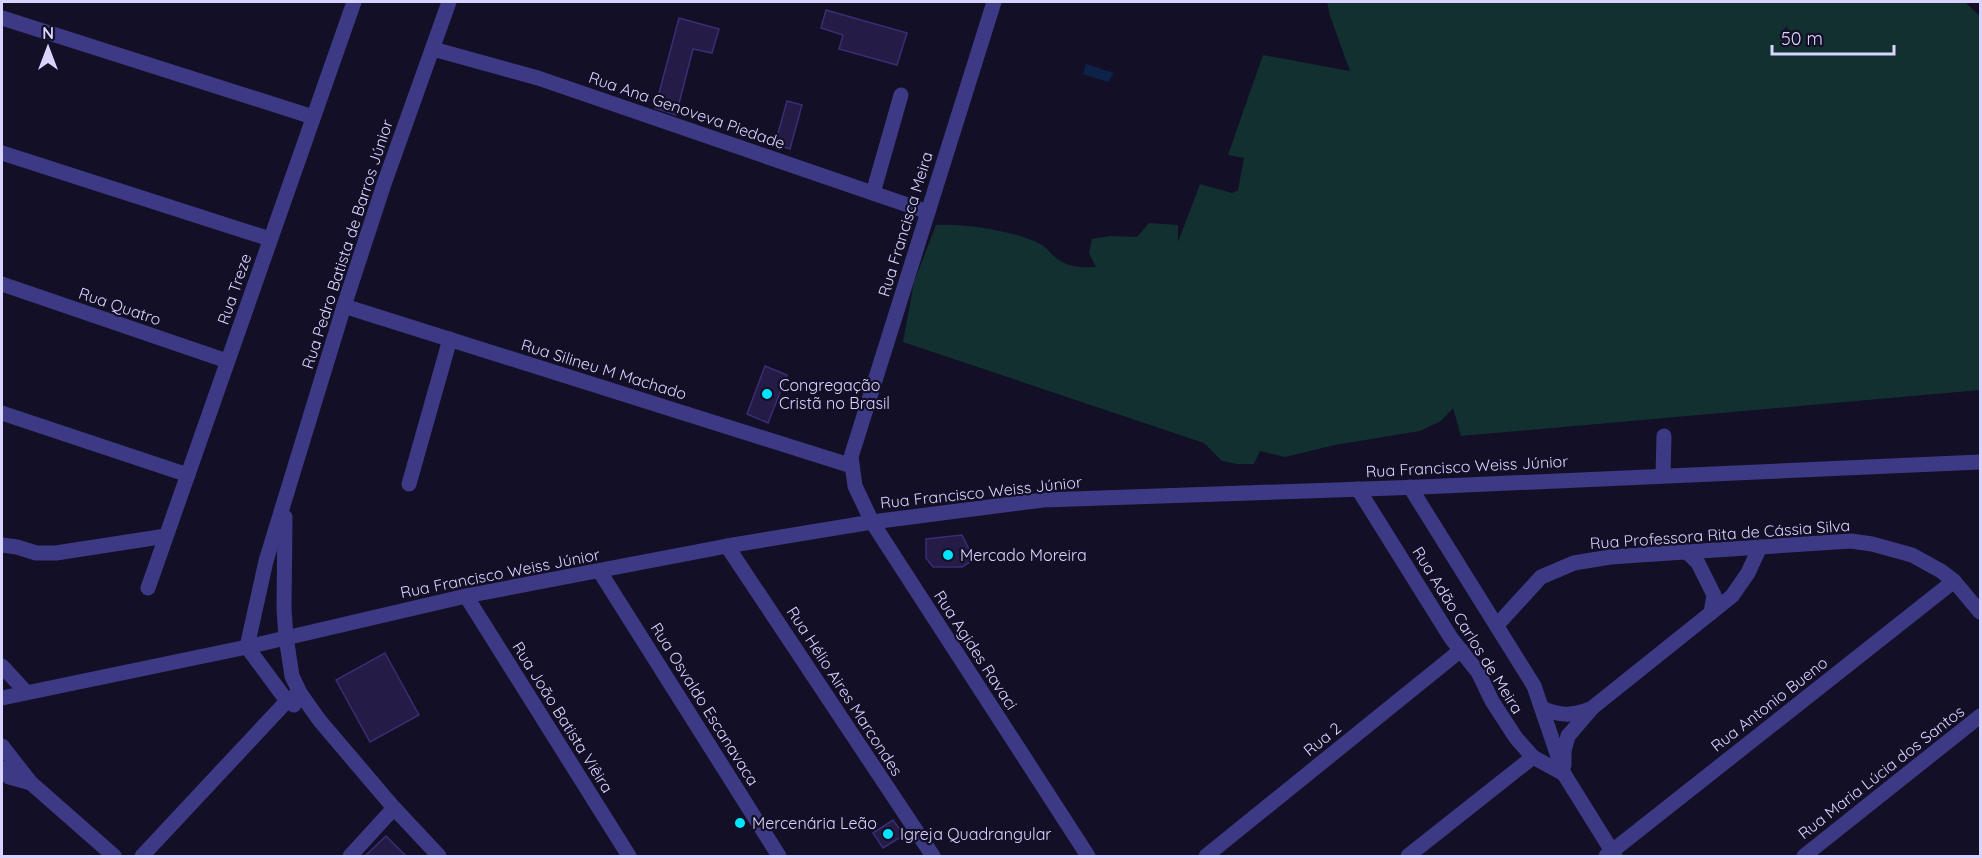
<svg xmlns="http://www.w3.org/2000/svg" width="1982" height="858" viewBox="0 0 1982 858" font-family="Quicksand,sans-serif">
<rect width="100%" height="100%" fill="#130f26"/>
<path fill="#12302f" d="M1327,2H1965L1980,16V390L1461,436L1453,408L1441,421L1420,431L1335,445L1285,457L1260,451L1254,464H1237L1222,461L1204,443L903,342L914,282L936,225C963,223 1018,231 1042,245C1047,248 1051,254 1056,258C1068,267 1081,268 1096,267L1089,253L1092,239L1110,236L1137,237L1149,223L1178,225V242L1200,184L1232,193L1238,190L1244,158L1228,155L1263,55L1350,71L1330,16Z"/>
<path fill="#0c2248" d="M1086,64L1114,73L1108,82L1083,74Z"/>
<g fill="#241b47" stroke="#3b2d73" stroke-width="1.5">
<path d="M826,10L907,33L897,65L839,49L843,35L821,28Z"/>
<path d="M679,18L719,29L712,53L693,49L676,115L655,108Z"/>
<path d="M787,101L802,105L790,149L775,144Z"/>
<path d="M765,366L787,375L768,423L747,414Z"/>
<path d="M962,535L970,551L972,561L962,567H933L926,558V539Z"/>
<path d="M385,653L419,715L370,742L336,680Z"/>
<path d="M893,820L904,835L883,848L873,833Z"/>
<path d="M386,836L406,856H365Z"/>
</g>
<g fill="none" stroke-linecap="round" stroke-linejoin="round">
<g stroke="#3d3a85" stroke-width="15">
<path d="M994,2L851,457L855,486L872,522L1088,856"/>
<path d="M2,18L313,117"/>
<path d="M433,49L538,78L928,212"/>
<path d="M2,153L270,239"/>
<path d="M873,193L901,95"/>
<path d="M2,284L227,361"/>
<path d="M344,306L852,466"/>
<path d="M2,413L188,475"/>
<path d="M1663,475L1664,436"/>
<path d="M409,484L450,339"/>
<path d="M1410,487L1534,686L1564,774L1615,856"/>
<path d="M1358,489L1451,638L1478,672L1492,701L1516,738L1533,757L1564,774"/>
<path d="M285,517L284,609L286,637L292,676L300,693L320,721L394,808L439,856"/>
<path d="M2,545L17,547L36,553H56L166,536"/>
<path d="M727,546L933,856"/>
<path d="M1687,552L1698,563L1714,595L1711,613"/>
<path d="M600,572L779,856"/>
<path d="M148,588L354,2"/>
<path d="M466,596L629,856"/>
<path d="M1497,625L1541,577L1574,563L1610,557L1851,541L1872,544L1912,555L1941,571L1954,581L1980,612"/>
<path d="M247,647L266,561L344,306L384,184L449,2"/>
<path d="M247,647L287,701L294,705"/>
<path d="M2,666L26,692"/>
<path d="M2,698L247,647L466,596L727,546L872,522L1043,500L1421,487L1980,462"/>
<path d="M1542,708C1560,716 1572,716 1590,709"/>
<path d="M2,746L31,783L114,856"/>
<path d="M1564,765V751L1568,736L1592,708L1732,596L1748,573L1760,547"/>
<path d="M2,768L9,777L31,783"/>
<path d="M142,856L287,701L300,693"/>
<path d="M350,856L394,808"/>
<path d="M1206,856L1461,650"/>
<path d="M1408,856L1533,757"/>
<path d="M1606,856L1954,581"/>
<path d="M1804,856L1980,716"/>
</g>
</g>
<g fill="#00e5ff" stroke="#130f26" stroke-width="2">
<circle cx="767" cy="394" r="6"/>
<circle cx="948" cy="555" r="6"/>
<circle cx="740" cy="823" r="6"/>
<circle cx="888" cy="834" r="6"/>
</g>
<g text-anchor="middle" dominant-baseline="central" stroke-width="4.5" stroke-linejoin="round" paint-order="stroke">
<g font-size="16" fill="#d9d4ff" stroke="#130f26">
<text transform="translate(687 110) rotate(19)">Rua Ana Genoveva Piedade</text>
<text transform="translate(905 224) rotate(-73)">Rua Francisca Meira</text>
<text transform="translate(347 244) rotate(-72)">Rua Pedro Batista de Barros Júnior</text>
<text transform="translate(234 289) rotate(-71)">Rua Treze</text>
<text transform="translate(120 306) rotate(19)">Rua Quatro</text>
<text transform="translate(604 369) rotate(17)">Rua Silineu M Machado</text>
<text transform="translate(1467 466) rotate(-3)">Rua Francisco Weiss Júnior</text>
<text transform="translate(981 492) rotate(-6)">Rua Francisco Weiss Júnior</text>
<text transform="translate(1720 534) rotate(-4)">Rua Professora Rita de Cássia Silva</text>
<text transform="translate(500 573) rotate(-11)">Rua Francisco Weiss Júnior</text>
<text transform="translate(1468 630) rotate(58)">Rua Adão Carlos de Meira</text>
<text transform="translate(976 650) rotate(57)">Rua Agides Ravaci</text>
<text transform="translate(845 691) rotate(57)">Rua Hélio Aires Marcondes</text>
<text transform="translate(705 704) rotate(58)">Rua Osvaldo Escanavaca</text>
<text transform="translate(1769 704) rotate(-38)">Rua Antonio Bueno</text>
<text transform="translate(563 717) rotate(58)">Rua João Batista Viêira</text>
<text transform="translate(1322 739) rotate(-39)">Rua 2</text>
<text transform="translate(1881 772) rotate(-38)">Rua Maria Lúcia dos Santos</text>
</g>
<g font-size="16" fill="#d9d4ff" stroke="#130f26" text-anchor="start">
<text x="779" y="385">Congregação<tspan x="779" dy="18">Cristã no Brasil</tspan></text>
<text x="960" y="555">Mercado Moreira</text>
<text x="752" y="823">Mercenária Leão</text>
<text x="900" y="834">Igreja Quadrangular</text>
</g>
</g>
<rect width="1982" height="858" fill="none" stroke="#d9d4ff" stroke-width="6"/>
<g transform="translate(48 48)" stroke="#130f26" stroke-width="4.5" paint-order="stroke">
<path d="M0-4.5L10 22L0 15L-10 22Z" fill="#d9d4ff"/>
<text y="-9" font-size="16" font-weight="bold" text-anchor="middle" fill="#d9d4ff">N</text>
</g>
<path d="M1772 45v9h122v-9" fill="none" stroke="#d9d4ff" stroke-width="3"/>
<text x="1781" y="45" font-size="18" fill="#d9d4ff" stroke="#130f26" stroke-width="4.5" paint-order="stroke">50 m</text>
</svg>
